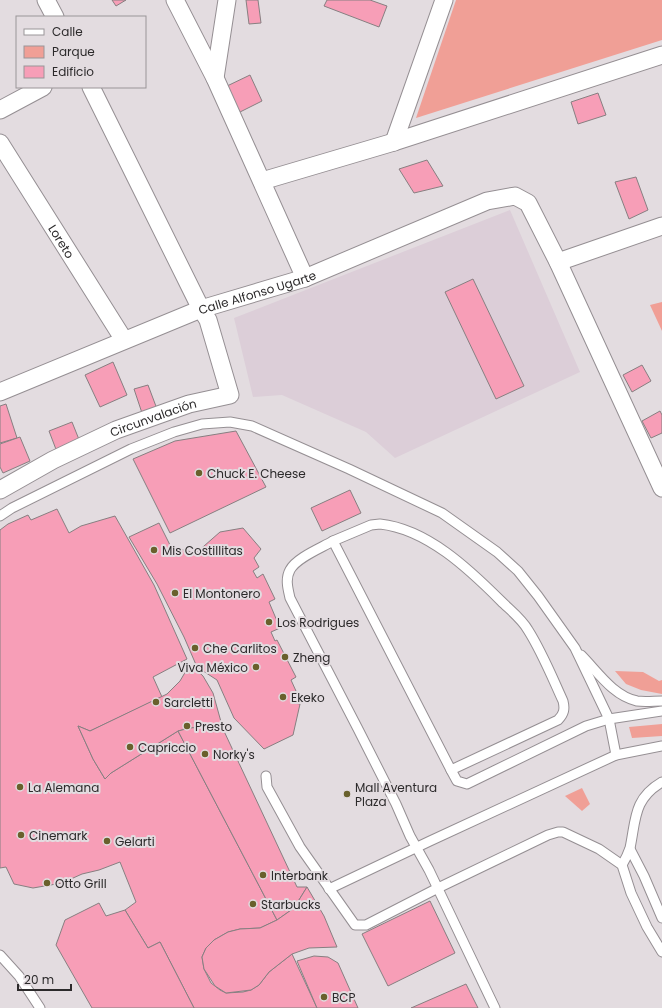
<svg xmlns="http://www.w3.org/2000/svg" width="662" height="1008" viewBox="0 0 662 1008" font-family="Poppins,sans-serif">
<rect width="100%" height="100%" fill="#e3dce0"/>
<path fill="#dcced8" d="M510,210L580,372L395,458L366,432L282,395L253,397L234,318Z"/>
<g fill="#f09f96">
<path d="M456,0H662V40L416,118Z"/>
<path d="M662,302V331L650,305Z"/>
<path d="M615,671L643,672L659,681L662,680V694L641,690L626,684Z"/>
<path d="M662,724V736L632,738L629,727Z"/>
<path d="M582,788L590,804L582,811L565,796Z"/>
</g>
<g fill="#f79eb7" stroke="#877f81">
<path d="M112,0H126L116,6Z"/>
<path d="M246,0H258L261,23L249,24Z"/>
<path d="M327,0H370L387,6L379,27L324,6Z"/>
<path d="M250,75L262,101L238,113L225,87Z"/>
<path d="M598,93L606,115L578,124L571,102Z"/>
<path d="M427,160L443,186L414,193L399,169Z"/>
<path d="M636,177L648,210L629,219L615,182Z"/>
<path d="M473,279L524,386L496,399L445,292Z"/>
<path d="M113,362L127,395L100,407L85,375Z"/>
<path d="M642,365L651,381L632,392L623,375Z"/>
<path d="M148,385L157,409L142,413L134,389Z"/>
<path d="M6,404L17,438L0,443V406Z"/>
<path d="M660,411L662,415V433L651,438L642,421Z"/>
<path d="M72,422L80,442L57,452L49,431Z"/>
<path d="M236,431L266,487L170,533L133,459L175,441Z"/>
<path d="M20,437L30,461L3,473L0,467V444Z"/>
<path d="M350,490L361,513L322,531L311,508Z"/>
<path d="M57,509L69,533L81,526L115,516L154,585L187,659L153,677L162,697L90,731L78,726L93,759L105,779L111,773L178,731L277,920L260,928L240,929L228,932L214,940L206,948L202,957L204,969L211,983L220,990L226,993L243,992L251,990L259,985L269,972L292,954L317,1008H194L160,942L148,948L125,910L136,902L120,862L99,870L82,874L62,883L33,888L14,884L6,867L0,868V530L8,524L28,515L31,520Z"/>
<path d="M159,523L171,547L196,553L220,532L243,528L261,549L254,558L259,567L253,571L257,578L263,574L275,599L269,602L280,628L271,632L275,641L277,640L296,677L291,680L296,691L291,695L294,703L300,704L293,735L264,749L234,718L217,680L197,667L184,637L157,584L129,537Z"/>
<path d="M190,664L203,676L213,693L223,729L202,727L190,728L178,731L111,773L105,779L93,759L78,726L90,731L167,694L180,681Z"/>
<path d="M202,727L223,729L297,887H307L294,908L277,920L178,731L190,728Z"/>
<path d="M307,887L324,916L337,947L309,948L292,954L269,972L259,985L251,990L226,993L215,986L204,969L202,957L206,948L214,940L228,932L240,929L260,928L277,920L294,908Z"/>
<path d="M430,901L455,953L388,986L362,934Z"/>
<path d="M99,903L106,916L125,910L148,948L160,942L194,1008H92L56,945L65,920Z"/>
<path d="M314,956L328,957L338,963L358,1008H317L297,961Z"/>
<path d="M466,984L478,1008H411Z"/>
</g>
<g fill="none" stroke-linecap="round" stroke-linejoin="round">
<g stroke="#958f93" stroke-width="11">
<g id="lane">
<path d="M0,516L12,508L131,449L174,432L202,424L230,422L252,426L349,469L442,513L497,552L518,571L538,596L575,648L609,719L616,755"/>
<path d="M380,524C427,529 469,569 501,601C510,610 522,619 528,630C542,652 552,677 563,701C565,709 564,714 558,720L451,770L333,541L371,525Z"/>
<path d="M333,541C321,548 296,558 290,570C285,579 288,589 290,598L358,729L396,804L410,836L429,870L495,1008"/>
<path d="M581,655C597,671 613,696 637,701C645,702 654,701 662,701"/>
<path d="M451,770L457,781L467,784L586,726L609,719L662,711"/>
<path d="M266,776L267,787L300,847L355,925H366L438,888L548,835L558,832H563L599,849L622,865L631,893L647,927L662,952"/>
<path d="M630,849L644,876L662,918"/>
<path d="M622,865C625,860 628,854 630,848C636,820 633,799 662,782"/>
<path d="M329,889L430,841L616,755L662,746"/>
<path d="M0,955L19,976L40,1008"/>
</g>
</g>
<g stroke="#958f93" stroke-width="19">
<g id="street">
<path d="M46,0L55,17"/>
<path d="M175,0L215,78L305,278"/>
<path d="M215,78L227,0"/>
<path d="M0,110L43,87"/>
<path d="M394,142L444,0"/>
<path id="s1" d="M0,143L124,340"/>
<path d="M262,181L394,142L662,55"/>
<path d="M558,262L662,226"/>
<path id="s2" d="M0,392L201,309L305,278L487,201L515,196L528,203L558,262L662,488"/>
<path id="s3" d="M0,490L53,460L116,430L189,404L230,395L208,320L201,309L91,87"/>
</g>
</g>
<use href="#lane" stroke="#fff" stroke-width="9"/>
<use href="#street" stroke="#fff" stroke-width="17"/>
</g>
<g fill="#69602c" stroke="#e3dce0" stroke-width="1.5">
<circle cx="199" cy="473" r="4"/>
<circle cx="154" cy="550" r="4"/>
<circle cx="175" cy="593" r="4"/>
<circle cx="269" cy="622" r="4"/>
<circle cx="195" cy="648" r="4"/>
<circle cx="285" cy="657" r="4"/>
<circle cx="256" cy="667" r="4"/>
<circle cx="283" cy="697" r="4"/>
<circle cx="156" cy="702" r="4"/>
<circle cx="187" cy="726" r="4"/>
<circle cx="130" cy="747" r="4"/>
<circle cx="205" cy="754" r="4"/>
<circle cx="20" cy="787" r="4"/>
<circle cx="347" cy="794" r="4"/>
<circle cx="21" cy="835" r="4"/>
<circle cx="107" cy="841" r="4"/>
<circle cx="263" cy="875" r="4"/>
<circle cx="47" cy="883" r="4"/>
<circle cx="253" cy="904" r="4"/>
<circle cx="324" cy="997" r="4"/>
</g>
<g text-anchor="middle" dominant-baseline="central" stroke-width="4" stroke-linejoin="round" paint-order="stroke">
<g font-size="12" fill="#2c2a2b" stroke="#e3dce0">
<text stroke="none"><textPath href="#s1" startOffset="116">Loreto</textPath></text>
<text stroke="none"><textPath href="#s2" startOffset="276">Calle Alfonso Ugarte</textPath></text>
<text stroke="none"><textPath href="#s3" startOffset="170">Circunvalación</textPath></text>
</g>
<g font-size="12" fill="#2c2a2b" stroke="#e3dce0" text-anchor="start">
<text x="207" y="473">Chuck E. Cheese</text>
<text x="162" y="550">Mis Costillitas</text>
<text x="183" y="593">El Montonero</text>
<text x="277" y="622">Los Rodrigues</text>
<text x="203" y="648">Che Carlitos</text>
<text x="293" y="657">Zheng</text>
<text x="248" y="667" text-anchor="end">Viva México</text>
<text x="291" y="697">Ekeko</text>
<text x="164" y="702">Sarcletti</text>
<text x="195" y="726">Presto</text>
<text x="138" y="747">Capriccio</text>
<text x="213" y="754">Norky's</text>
<text x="28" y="787">La Alemana</text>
<text x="355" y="787">Mall Aventura<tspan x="355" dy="14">Plaza</tspan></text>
<text x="29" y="835">Cinemark</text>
<text x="115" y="841">Gelarti</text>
<text x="271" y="875">Interbank</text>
<text x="55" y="883">Otto Grill</text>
<text x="261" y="904">Starbucks</text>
<text x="332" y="997">BCP</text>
</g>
</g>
<rect x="16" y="16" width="130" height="72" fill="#e3dce0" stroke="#9a9598"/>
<rect x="24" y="29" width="20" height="6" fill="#ffffff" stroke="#9a9598"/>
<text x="52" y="36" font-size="12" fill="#2c2a2b">Calle</text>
<rect x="24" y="46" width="20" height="12" fill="#f09f96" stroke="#9a9598"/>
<text x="52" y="56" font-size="12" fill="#2c2a2b">Parque</text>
<rect x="24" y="66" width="20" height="12" fill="#f79eb7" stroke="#9a9598"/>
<text x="52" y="76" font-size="12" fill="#2c2a2b">Edificio</text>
<path d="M18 984v6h53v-6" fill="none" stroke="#2c2a2b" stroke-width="2"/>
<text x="24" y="984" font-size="12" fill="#2c2a2b" stroke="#e3dce0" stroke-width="3" paint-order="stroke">20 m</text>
</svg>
